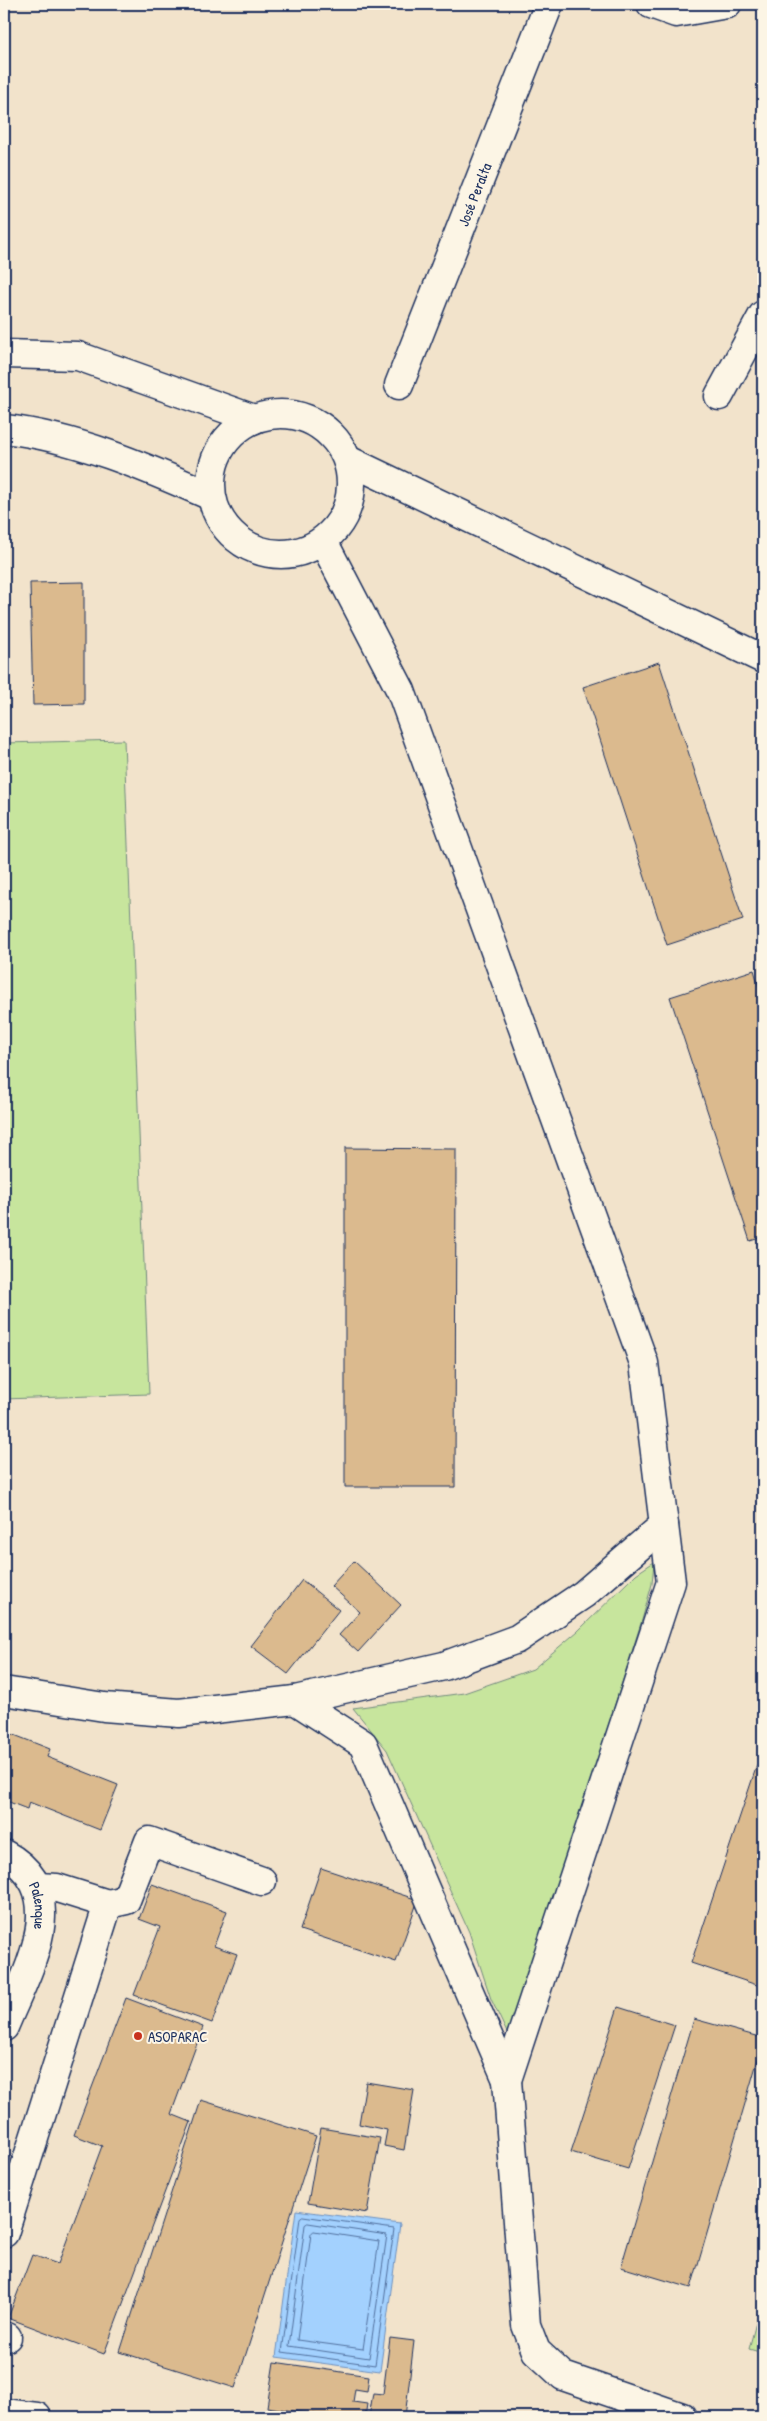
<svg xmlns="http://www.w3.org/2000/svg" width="767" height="2421" viewBox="0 0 767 2421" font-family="'Patrick Hand',sans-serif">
<rect width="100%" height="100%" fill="#f2e3cb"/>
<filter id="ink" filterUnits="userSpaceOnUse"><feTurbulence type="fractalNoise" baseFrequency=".02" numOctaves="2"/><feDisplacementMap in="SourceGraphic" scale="10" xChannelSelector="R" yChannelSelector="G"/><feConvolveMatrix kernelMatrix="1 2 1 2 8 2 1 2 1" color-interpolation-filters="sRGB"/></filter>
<g filter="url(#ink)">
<g fill="#c7e59d" stroke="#718a7e">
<path d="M124,740L149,1394L4,1399V743Z"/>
<path d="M654,1562L652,1584L642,1620L509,2037L491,1999L469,1932L387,1750L353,1708L464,1693L533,1669L578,1631L636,1574Z"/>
<path d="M763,2296V2353L749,2349Z"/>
</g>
<path fill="#a3d1fe" stroke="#6d90be" d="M296,2210L400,2224L380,2371L276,2357Z"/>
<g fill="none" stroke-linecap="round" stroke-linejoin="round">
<g stroke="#51709e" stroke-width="1">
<path d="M303,2216L394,2229L375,2365L282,2352L300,2218Z"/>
<path d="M308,2223L387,2235L369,2358L289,2346L305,2225Z"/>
<path d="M314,2231L379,2241L363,2349L297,2340L311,2234Z"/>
</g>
</g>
<g fill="#dbba8e" stroke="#1b2f5e">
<path d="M84,582V704L33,705L30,583Z"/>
<path d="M659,662L743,920L667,945L583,687Z"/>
<path d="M754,970L763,1000V1237L750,1241L670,997Z"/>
<path d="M345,1148L456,1149L455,1487H345Z"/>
<path d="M354,1561L401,1605L358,1652L339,1635L360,1612L331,1586Z"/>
<path d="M302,1580L339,1610L288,1674L251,1646Z"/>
<path d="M4,1731L50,1749L47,1757L118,1785L100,1830L29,1802L27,1809L4,1800Z"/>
<path d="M763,1747V1987L691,1963Z"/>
<path d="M321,1868L418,1900L396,1962L300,1930Z"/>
<path d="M152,1884L227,1911L214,1946L237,1954L212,2023L134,1995L160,1927L139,1919Z"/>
<path d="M126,1998L203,2027L171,2114L191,2122L104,2354L8,2318L32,2255L58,2264L102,2146L74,2135Z"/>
<path d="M618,2007L675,2025L628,2169L571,2152Z"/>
<path d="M694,2019L763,2038V2042L691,2288L621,2267Z"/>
<path d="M366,2082L414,2090L404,2150L384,2146L387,2130L359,2124Z"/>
<path d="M201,2100L316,2136L235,2388L120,2352Z"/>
<path d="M321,2128L380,2138L367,2213L308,2203Z"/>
<path d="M390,2338L414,2341L405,2417H369L373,2393L383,2394Z"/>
<path d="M274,2362L369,2376L367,2391L355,2389L353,2402L367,2404L365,2417H332L267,2407Z"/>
</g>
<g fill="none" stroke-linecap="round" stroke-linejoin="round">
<g stroke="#1b2f5e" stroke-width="31">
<g id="minor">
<path d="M651,4L676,13L727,4"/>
<path d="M4,354L78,356L254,419"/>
<path id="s1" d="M399,385L549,4"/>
<path d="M719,396L763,315"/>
<circle cx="281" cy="484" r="70"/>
<path d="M4,429C76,437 145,467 211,496"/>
<path d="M348,460L763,659"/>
<path d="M323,541L401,691L644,1363L671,1582L507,2080L526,2325L536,2351L563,2376L682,2417"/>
<path d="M4,1691L104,1707L179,1713L295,1700L444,1666L517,1639L584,1594L664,1525"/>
<path d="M295,1700L363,1744L507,2080"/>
<path id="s2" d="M4,1854C75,1892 26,1973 4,2027"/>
<path d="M108,1904L126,1900L149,1841L262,1881"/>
<path d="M4,2233L108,1904L57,1888L37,1887"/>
<path d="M4,2337H7"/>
<path d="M4,2413L37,2417"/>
</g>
</g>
<use href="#minor" stroke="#fcf5e5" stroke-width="28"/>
</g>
</g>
<circle fill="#c8321e" stroke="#fcf5e5" stroke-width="2" cx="138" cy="2036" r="5"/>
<g text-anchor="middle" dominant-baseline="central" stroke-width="4" stroke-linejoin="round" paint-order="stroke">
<g font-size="15" fill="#1b2f5e" stroke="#fcf5e5">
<text stroke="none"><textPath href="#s1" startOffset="205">José Peralta</textPath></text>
<text stroke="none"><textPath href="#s2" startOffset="66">Palenque</textPath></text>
</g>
<g font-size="15" fill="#1b2f5e" stroke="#fcf5e5" text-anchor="start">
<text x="148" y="2036">ASOPARAC</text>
</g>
</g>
<rect width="767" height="2421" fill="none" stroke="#fcf5e5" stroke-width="20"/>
<rect x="10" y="10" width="747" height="2401" fill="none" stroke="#1b2f5e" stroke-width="2" filter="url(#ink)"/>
</svg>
